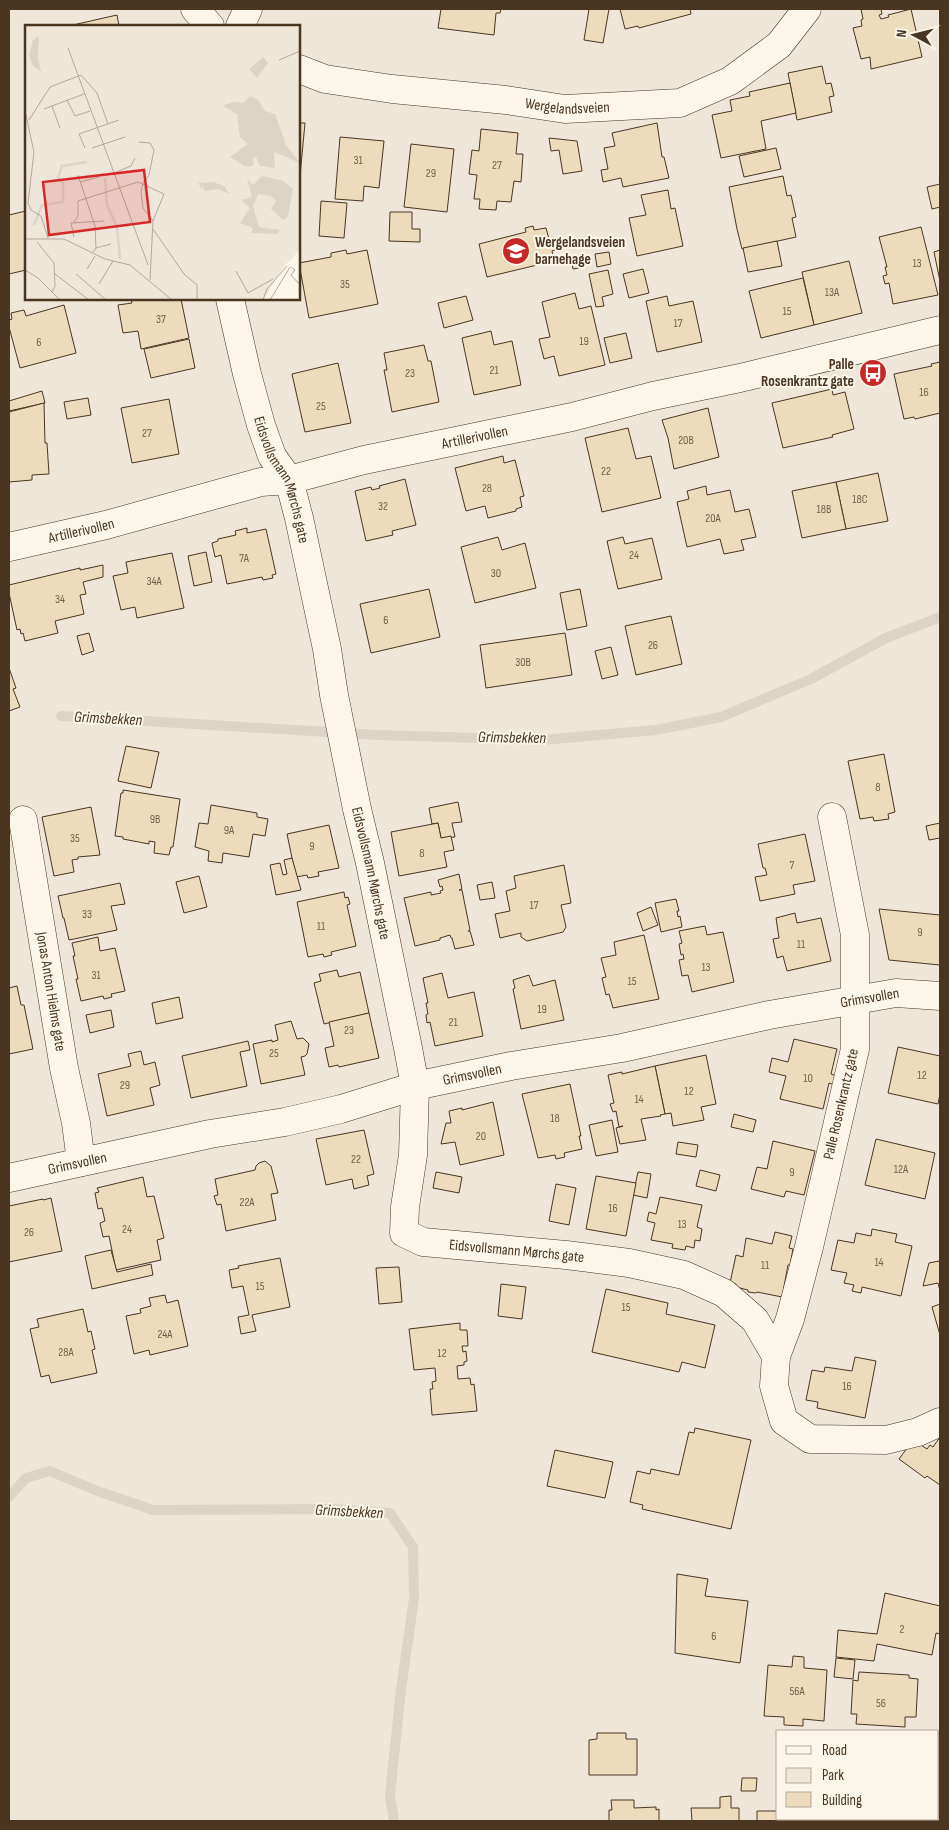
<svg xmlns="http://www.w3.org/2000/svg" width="949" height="1830" viewBox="0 0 949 1830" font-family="'Sofia Sans Condensed',sans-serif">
<rect width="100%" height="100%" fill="#fbf6e9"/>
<path fill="#ede6d9" stroke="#887966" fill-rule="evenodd" d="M9,9H940V1821H9ZM26,26H299V299H26ZM778,1731H938V1819H778Z"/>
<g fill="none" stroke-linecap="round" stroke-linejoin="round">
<g stroke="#dcd4c6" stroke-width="10">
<path d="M61,716L378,735L542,740L656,730L721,717L811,679L886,638L940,617"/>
<path d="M9,1497L26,1478L50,1471L97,1491L153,1510L332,1509L390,1513L413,1547L414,1599L401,1689L390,1795L394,1821"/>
</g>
</g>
<g fill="#ecdcbc" stroke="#4a3520">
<path d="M441,9H501L500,13H496L494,35L438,28Z"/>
<path d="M589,9H609L603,43L584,40Z"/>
<path d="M620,9H690L691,14L639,28L638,26L625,29Z"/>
<path d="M861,9H881L882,14L879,15L881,19L889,17L888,15L911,9L922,57L871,69L870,57L861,59L853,28L862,26L861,20L863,19Z"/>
<path d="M117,15L119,26H73V25Z"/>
<path d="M822,66L826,84L831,83L834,96L829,97L832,112L797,120L788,73Z"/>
<path d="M790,83L796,113L761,121L766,149L721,158L712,115L732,111L730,100L750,96L749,92Z"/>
<path d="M299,123H305L300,176H299Z"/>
<path d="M657,123L662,157H664L669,178L623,187L621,178L603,182L601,170L608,169L604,148L615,146L612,133Z"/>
<path d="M481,129L518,133L516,154H523L521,182L514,181L511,202L497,201L496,210L479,209L480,199H474L477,175L469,174L472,150L479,151Z"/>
<path d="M340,137L384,141L379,188L364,186L363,201L335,199Z"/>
<path d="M549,138L577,141L582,171L563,174L559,150L551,151Z"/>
<path d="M411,144L454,149L447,212L404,207Z"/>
<path d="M776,148L781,169L744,177L739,156Z"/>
<path d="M783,176L787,196L791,195L796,217L792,218L796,237L742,249L737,229L729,187Z"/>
<path d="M940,184V207L932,209L927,187Z"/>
<path d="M668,190L671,209L675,208L683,246L637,256L629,218L646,215L641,195Z"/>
<path d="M321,201L347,203L344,238L319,236Z"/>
<path d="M26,211V270L9,274V215Z"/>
<path d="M390,212H412V229H420V242L389,241Z"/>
<path d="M533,226L534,230L546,228L549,239L552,238L555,250L552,251L554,261L487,277L479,244L526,232L525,228Z"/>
<path d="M921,227L938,295L893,304L889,283L885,284L883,276L887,275L885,267H887L879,237Z"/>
<path d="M777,241L782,266L748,272L743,248Z"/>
<path d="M346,250L347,254L367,250L378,304L309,318L299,263L331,257V253Z"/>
<path d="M940,250V281L934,252Z"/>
<path d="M609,252L611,264L597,267L595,254Z"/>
<path d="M581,256L584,267L573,269L571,259Z"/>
<path d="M849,261L862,313L814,325L802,272Z"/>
<path d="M643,269L649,293L629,298L623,274Z"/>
<path d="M608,270L613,294L602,297L604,306L596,307L589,274Z"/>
<path d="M803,278L814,325L761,338L749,291Z"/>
<path d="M575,293L579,309L591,306L605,365L559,376L554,356L544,359L539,339L550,337L542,302Z"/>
<path d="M466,296L473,320L444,328L438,303Z"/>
<path d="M667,296L669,306L693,301L702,342L657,352L646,301Z"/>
<path d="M131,299H181L189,338L141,349L138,331L123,333L118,305L132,303Z"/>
<path d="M64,305L76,353L20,368L9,327V320L12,319L11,313L24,310L26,316Z"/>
<path d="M491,331L494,345L512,341L521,385L474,395L462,338Z"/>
<path d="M626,333L632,358L610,363L604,338Z"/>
<path d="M189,339L195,368L151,378L144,349Z"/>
<path d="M424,345L428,361H431L439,402L392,412L384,370H387L384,353Z"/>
<path d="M940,362V413L915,419L914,417L904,419L894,374L932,366L931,364Z"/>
<path d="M338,363L351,423L305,432L292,374Z"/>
<path d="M832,389L833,395L845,392L854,429L832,435L833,437L783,448L772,403Z"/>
<path d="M42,391L45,403L9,411V401Z"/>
<path d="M88,398L91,415L67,419L64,402Z"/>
<path d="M169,399L179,454L132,463L121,408Z"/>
<path d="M44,403L45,443H47L49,474L32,475V480L9,482V412Z"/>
<path d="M708,408L719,457L674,469L668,438L662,420Z"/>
<path d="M628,428L636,459L651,456L661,498L602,512L585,438Z"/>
<path d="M503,456L504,463L515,460L524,496L520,497L522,507L516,509V511L488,518L485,506L466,511L455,468Z"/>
<path d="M878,473L888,521L846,529L836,482Z"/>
<path d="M405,479L416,525L392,531L393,535L366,541L355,491L371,487L372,490L380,488L379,486Z"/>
<path d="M836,482L846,529L802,538L792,491Z"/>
<path d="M706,486L707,495L730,490L735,512L749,509L756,537L741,540L744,550L724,554L720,539L687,547L677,502L689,499L687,491Z"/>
<path d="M247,528V533L266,529L276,574L272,575L273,578L263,580L262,577L227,584L221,555L215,557L212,543L218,541V539L236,535L235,531Z"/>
<path d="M498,537L502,550L525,543L536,588L475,603L461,547Z"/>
<path d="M623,537L625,544L652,538L662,579L618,589L607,541Z"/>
<path d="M206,552L212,582L194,586L188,556Z"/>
<path d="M172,553L184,608L137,618L135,607L121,610L113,576L128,573L126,562Z"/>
<path d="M103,565V577L83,582L86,594L80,595L84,614L55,621L58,633L25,641L23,633L21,634L20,629L17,630L9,593V585L80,568V570Z"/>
<path d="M429,589L440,637L371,653L360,604Z"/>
<path d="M580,589L587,626L567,630L560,593Z"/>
<path d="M671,616L682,664L636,675L625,626Z"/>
<path d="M89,633L94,651L82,655L77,636Z"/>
<path d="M565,633L572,675L486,688L480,645Z"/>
<path d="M611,647L618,675L602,679L595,651Z"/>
<path d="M9,668L16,688L13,689L20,707L9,711Z"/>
<path d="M126,746L159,752L151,788L118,781Z"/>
<path d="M884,754L895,812L888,814L889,819L874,821L873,817L860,819L848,761Z"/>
<path d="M123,790L180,799L173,847H171L169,855L154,853L155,842L149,841V844L123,839V837L115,836L121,793H123Z"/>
<path d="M458,802L462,822L452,823L455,837L441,838L438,823L432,824L429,808Z"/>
<path d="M211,805L257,813V817L268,819L265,836L253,834L249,857L223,853L222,863L208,861L209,851L195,847L199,823L208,824Z"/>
<path d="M91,807L100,855L78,857V859L72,860L74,872L54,876L42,817Z"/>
<path d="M438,823L441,838L451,836L454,850L444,852L447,867L399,876L391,832Z"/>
<path d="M940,823V838L929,840L926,826Z"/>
<path d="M329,825L339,868L318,872L319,876L308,878L307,875L296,877L287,834Z"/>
<path d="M805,834L815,881L793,885L795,894L760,901L755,877L767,875L765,868H763L758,844Z"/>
<path d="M292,858L301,890L276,895L270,865L280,863L283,875L287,874L284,860Z"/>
<path d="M564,865L571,903L561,905L566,927L563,932L527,941L521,937V933L500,938L495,914L510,911L506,891L516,888L514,876Z"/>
<path d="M459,874L462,889L459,890H462L470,930L468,931H470L474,945L455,949L452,938H451L450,935L440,938V940L415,946L404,898L431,892V895L441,893L440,891L443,890L442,886L440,887L438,880Z"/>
<path d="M199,876L207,907L184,913L176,882Z"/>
<path d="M492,882L495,898L480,900L477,885Z"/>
<path d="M120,883L125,904L111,906L117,930L69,940L64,918H63L58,896Z"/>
<path d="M344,892L345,898L348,897L350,904L347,905L356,946L331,952L332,955L324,957L323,954L308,957L297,902Z"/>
<path d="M676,899L679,911H677L678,917L680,916L682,927L661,932L655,903Z"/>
<path d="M651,907L658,925L643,931L637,913Z"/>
<path d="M879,909L940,915V965L889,960Z"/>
<path d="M795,913L797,923L821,918L831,961L787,971L783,956L777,958L773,939L779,938L776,918Z"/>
<path d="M705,926L707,935L723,932L734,982L692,992L688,975L682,976L679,960L684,959L683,954L681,955L679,944L682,943L679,931Z"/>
<path d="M644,935L659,999L613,1008L609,994L606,995L602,978L606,977L601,958L616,955L614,942Z"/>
<path d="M98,937L100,951L115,948L125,991L111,994L112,997L104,999L103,996L81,1001L76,979H78L73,956H75L72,943Z"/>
<path d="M337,970L339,977L360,972L369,1013L324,1024L314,983L321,981L319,974Z"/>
<path d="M442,973L448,998L474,992L483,1036L435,1046L430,1022L427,1023L426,1015L428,1014L426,1003H428L423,978Z"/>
<path d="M529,975L533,986L555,980L564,1020L521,1029L513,989L515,988L513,980Z"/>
<path d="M17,986L21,1005H24L33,1049L9,1054V988Z"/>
<path d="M179,997L183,1018L156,1024L152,1003Z"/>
<path d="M111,1010L114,1027L90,1033L86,1015Z"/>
<path d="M369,1013L379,1058L339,1067L338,1065L329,1067L325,1048L334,1046L329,1022Z"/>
<path d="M291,1021L297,1039L303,1038L309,1044L307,1054L305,1056L301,1057L305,1075L261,1084L253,1044L272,1040V1042L278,1040L275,1025Z"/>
<path d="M794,1039L837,1049L831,1074L836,1076L834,1085L829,1083L823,1109L780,1099L786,1076L769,1072L772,1058L788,1062Z"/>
<path d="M248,1041L250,1050L240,1052L247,1086L191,1098L182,1056Z"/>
<path d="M898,1047L940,1056V1094L938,1104L888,1093Z"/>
<path d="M141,1051L144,1065L155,1062L160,1085L150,1088L154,1105L107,1116L98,1074L131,1066L128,1054Z"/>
<path d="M706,1055L716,1104L701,1107L704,1120L673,1126L671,1113L665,1114L655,1066Z"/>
<path d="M655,1066L665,1114L660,1115L661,1116L641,1119L646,1140L620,1144L616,1128L623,1126L619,1127L616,1111L613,1112L610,1104L614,1103L608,1075L622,1072V1074Z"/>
<path d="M570,1084L581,1136H579L582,1149L564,1153L565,1157L556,1159L555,1155L538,1158L522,1094Z"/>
<path d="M493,1102L504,1155L460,1165L455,1142L441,1144L446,1123H451L449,1111L462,1108V1110Z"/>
<path d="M734,1114L756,1120L753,1132L731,1127Z"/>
<path d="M612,1120L618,1152L596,1156L589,1125Z"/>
<path d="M364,1130L374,1174L367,1176L369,1185L354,1189L352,1179L326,1185L316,1139Z"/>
<path d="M876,1139L935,1153L925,1199L865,1185Z"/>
<path d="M773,1141L815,1151L804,1195L786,1191L784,1197L751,1189L757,1167L767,1169Z"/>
<path d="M678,1142L698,1145L696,1157L676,1154Z"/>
<path d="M265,1161L271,1166L278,1193L271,1194L276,1220L226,1231L221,1204L217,1205L214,1196L218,1195L215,1179L255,1170L256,1166L259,1163Z"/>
<path d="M700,1170L720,1175L716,1191L696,1186Z"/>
<path d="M436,1172L462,1177L459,1193L433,1188Z"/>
<path d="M638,1172L651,1174L647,1198L633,1195Z"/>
<path d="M596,1176L636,1183L626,1236L586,1229Z"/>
<path d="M143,1177L147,1197L154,1196L164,1238L157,1240L161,1260L116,1270L109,1236L103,1237L100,1223L105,1221L102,1208L98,1209L95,1193L99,1192L97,1188Z"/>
<path d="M556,1184L576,1188L569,1225L549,1221Z"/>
<path d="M660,1197L702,1205L697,1227L702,1229L700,1241L695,1240L694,1248L686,1246L685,1250L672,1248L673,1244L651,1240L655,1223L647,1221L649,1212L656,1214Z"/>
<path d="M51,1198L62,1251L9,1262V1206L43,1199V1200Z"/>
<path d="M872,1229L897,1234L895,1242L912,1246L901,1296L862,1287L861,1293L852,1291L854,1285L844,1283L847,1273L831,1270L838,1240L854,1243L856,1233L871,1236Z"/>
<path d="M775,1232L792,1236L789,1248L793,1249L790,1265H788L782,1297L757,1292L756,1293L748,1292V1290L736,1287V1284L730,1283L736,1255L743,1257L746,1238L772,1244Z"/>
<path d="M111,1250L117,1272L151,1264L153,1275L92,1289L85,1256Z"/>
<path d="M280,1258L290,1307L252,1315L256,1331L241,1334L238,1317L249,1315L243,1286L232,1288L229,1270L239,1268L238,1266Z"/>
<path d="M939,1261L940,1265V1291L938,1283L923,1286L929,1263Z"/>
<path d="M399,1267L402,1302L379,1304L376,1268Z"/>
<path d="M501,1284L526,1287L522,1319L498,1316Z"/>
<path d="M606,1289L668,1303L666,1314L715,1325L705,1368L682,1362L679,1372L592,1352Z"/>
<path d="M165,1295L167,1303L178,1300L188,1346L150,1355L149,1350L134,1354L126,1316L141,1313L140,1309L151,1306L149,1298Z"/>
<path d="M940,1304V1335L932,1307Z"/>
<path d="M83,1309L88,1332L91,1331L95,1349L92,1350L97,1373L51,1383L49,1375L41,1377L30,1329L39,1327L37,1319Z"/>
<path d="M460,1323V1330H467L468,1346H462L463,1352L466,1351L467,1361L464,1362V1365L457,1366L458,1379L470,1378L471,1385L474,1384L477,1411L432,1415L430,1389H433L432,1382L436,1381L435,1368L414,1370L409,1329Z"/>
<path d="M855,1357L876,1361L865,1418L817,1408L818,1402L806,1400L812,1370L824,1372L825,1367L852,1371Z"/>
<path d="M695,1428L751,1440L731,1529L642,1509L643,1505L630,1502L637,1471L650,1474L651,1469L679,1475L689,1432L694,1433Z"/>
<path d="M940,1437V1485L927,1476L925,1478L899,1459L913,1440L927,1449L930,1445L933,1447Z"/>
<path d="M555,1450L613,1462L605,1498L547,1486Z"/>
<path d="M677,1574L708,1579L705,1596L748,1601L740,1663L675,1653Z"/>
<path d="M885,1593L940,1606V1634L936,1633L932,1655L877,1644L874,1661L836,1657L838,1630L877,1634Z"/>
<path d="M793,1656L804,1657V1668L827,1670L824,1721L803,1719V1726L784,1725V1717L764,1716L768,1665L792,1667Z"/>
<path d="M836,1658L855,1660L853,1679L834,1677Z"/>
<path d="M859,1672L909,1675V1678L918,1679L916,1717H905V1727L856,1724L857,1714H851L853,1680L858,1681Z"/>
<path d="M597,1733H626V1739H637V1775H589V1740L597,1739Z"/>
<path d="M742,1778H757L756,1791H741Z"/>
<path d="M731,1796V1808H739V1821H692L691,1808H720V1797Z"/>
<path d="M611,1800H634V1808L656,1807V1810L659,1809V1821H609V1810H612Z"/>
<path d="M757,1811H778V1819H825V1821H757Z"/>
<rect x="835" y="1819" width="18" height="2"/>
<path d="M859,1819H909L910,1821H859Z"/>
</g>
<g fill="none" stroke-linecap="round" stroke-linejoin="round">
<g stroke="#4a3520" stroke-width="29">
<g id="street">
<path d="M195,9L210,26"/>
<path d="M240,26L248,9"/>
<path id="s1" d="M299,69L325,79L392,89L506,100L565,109L680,103L730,81L779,45L807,9"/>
<path id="s2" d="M230,299L247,374L261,425L272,456L289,480L299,518L327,649L334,695L357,809L370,863L408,1048L415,1086L413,1155L405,1207L404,1233L423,1242L566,1255L629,1263L684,1275L724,1293L755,1320L776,1356"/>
<path id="s3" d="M9,547L106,525L261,482L289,480L364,460L572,417L653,396L740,378L940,330"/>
<path d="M832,817L855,935V1049L809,1247L790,1319L776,1356L774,1386L784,1421L810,1439L886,1440L918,1432L940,1422"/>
<path id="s4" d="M23,820L64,1068L76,1123L81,1162"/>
<path id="s5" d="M9,1178L210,1134L285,1122L341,1109L415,1086L511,1066L622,1048L769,1015L896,993L940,996"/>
</g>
</g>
<use href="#street" stroke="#fbf6e9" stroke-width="28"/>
</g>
<defs>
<g id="school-disc" transform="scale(1.4375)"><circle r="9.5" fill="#c62828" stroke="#fbf6e9"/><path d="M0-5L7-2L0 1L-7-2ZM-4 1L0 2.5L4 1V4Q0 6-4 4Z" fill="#fff"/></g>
<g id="bus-disc" transform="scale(1.4375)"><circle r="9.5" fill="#c62828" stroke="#fbf6e9"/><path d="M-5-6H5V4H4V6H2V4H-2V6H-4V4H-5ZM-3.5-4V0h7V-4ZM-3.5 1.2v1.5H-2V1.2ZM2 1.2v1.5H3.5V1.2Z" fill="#fff"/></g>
</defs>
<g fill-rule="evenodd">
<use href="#school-disc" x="516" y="251"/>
<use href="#bus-disc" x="873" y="373"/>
</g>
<g text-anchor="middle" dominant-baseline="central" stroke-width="4" stroke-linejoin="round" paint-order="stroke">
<g font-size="12" fill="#725f47">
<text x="358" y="160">31</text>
<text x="497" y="165">27</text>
<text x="431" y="173">29</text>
<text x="917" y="263">13</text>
<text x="345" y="284">35</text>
<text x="832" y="292">13A</text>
<text x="787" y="311">15</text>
<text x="161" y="319">37</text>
<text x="678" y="323">17</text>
<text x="584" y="341">19</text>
<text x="39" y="342">6</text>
<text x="494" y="370">21</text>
<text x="410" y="373">23</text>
<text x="924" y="392">16</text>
<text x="321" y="406">25</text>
<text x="147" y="433">27</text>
<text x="686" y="440">20B</text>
<text x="606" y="471">22</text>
<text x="487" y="488">28</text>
<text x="860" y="499">18C</text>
<text x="383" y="506">32</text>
<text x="824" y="509">18B</text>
<text x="713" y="518">20A</text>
<text x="634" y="555">24</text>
<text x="244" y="558">7A</text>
<text x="496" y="573">30</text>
<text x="154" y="581">34A</text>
<text x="60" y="599">34</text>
<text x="386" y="620">6</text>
<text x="653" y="645">26</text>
<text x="523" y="662">30B</text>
<text x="878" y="787">8</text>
<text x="155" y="819">9B</text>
<text x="229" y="830">9A</text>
<text x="75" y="838">35</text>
<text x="312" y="846">9</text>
<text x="422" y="853">8</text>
<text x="792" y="865">7</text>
<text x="534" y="905">17</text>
<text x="87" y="914">33</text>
<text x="321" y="926">11</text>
<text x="920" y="932">9</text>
<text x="801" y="944">11</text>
<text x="706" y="967">13</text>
<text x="96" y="975">31</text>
<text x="632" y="981">15</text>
<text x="542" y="1009">19</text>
<text x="453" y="1022">21</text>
<text x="349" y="1030">23</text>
<text x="274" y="1053">25</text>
<text x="922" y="1075">12</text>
<text x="808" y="1078">10</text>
<text x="125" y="1085">29</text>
<text x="689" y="1091">12</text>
<text x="639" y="1099">14</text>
<text x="555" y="1118">18</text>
<text x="481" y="1136">20</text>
<text x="356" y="1159">22</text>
<text x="901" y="1169">12A</text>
<text x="792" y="1172">9</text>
<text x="247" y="1202">22A</text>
<text x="613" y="1208">16</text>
<text x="682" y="1224">13</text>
<text x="127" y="1229">24</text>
<text x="29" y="1232">26</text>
<text x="879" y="1262">14</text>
<text x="765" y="1265">11</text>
<text x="260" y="1286">15</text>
<text x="626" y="1307">15</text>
<text x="165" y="1334">24A</text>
<text x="66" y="1352">28A</text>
<text x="442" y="1353">12</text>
<text x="847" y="1386">16</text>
<text x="902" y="1629">2</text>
<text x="714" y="1636">6</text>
<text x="797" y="1691">56A</text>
<text x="881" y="1703">56</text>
</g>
<g font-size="15" fill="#4a3520" stroke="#fbf6e9">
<text stroke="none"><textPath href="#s1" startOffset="272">Wergelandsveien</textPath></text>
<text stroke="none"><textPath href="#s3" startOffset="479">Artillerivollen</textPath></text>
<text stroke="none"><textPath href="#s2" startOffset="189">Eidsvollsmann Mørchs gate</textPath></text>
<text stroke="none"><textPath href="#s3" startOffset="74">Artillerivollen</textPath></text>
<text stroke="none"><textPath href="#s2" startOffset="594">Eidsvollsmann Mørchs gate</textPath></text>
<text stroke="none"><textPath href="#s4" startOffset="174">Jonas Anton Hielms gate</textPath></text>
<text stroke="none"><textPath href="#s5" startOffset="880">Grimsvollen</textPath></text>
<text stroke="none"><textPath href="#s5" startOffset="475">Grimsvollen</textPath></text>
<text transform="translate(841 1104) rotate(-77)">Palle Rosenkrantz gate</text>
<text stroke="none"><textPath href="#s5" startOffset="70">Grimsvollen</textPath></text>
<text stroke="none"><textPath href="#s2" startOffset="1074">Eidsvollsmann Mørchs gate</textPath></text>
</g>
<g font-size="15" font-weight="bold" fill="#4a3520" stroke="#fbf6e9" text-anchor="start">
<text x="535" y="242">Wergelandsveien<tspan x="535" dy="17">barnehage</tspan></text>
<text x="854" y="364" text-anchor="end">Palle<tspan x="854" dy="17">Rosenkrantz gate</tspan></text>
</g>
<g font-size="16" font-style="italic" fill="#4a3520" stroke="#fbf6e9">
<text transform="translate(108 719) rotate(3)">Grimsbekken</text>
<text transform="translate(512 738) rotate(1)">Grimsbekken</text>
<text transform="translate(349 1512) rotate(3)">Grimsbekken</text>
</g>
</g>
<g transform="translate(25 25)">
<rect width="275" height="275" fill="#fbf6e9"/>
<path d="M0,0H275V225L259,241L238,275H0Z" fill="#ede6d9"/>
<path d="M14,11L13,32L16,47L8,41L4,30L8,15ZM238,32L243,38L232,53L224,44ZM225,71L233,75L240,86L250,89L261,120L275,138L249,127L250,143L235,141L231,132L228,133L229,140L221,142L205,132L223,119L215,112L212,89L198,81L207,77L218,78ZM237,151L258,156L268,164L263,191L258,195L246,184L251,176L246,171L233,169L228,181L234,202L254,205L253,209L226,208L228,203L215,198L225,183L216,175L227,172L222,154L228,160ZM189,157L200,162L204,169L193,164L179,166V160L177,164L173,158Z" fill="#dcd4c6"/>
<path fill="none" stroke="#dcd4c6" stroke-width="2.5" d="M80,153L82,180L92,202L95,234M9,200L17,180L38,177V158L33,153L37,141L62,137"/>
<path fill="none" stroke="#b4a999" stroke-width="1" d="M43,23L123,240M254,35L275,26M42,75L50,91L65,86M27,81L35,103M19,84L59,69M0,86L9,127L3,178L6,185L16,191L23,213M4,95L25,62L56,50L72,68L83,99M114,117L125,118L129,125L124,150L118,158L116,167L118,183L128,196L125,255M60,123L54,109L94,95M67,123L100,112M89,148L106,141L110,133M53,150L70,201L71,223L68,227M55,157L74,152M49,197L53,191V176L113,157L139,169L128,196M128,204L159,249L172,260V274M49,212L46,198L79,196M0,214H39L80,234L105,240L147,275M12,217L29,238L30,261L27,267M71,223L86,219M266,242L270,245L266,250L275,260M62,244L70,231M0,245L13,253L35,275M211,246L223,268L248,254M30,249L64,275M51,249L80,274M74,259L88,236M238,275L242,264L262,241M245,275L265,242"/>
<path fill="#d62828" fill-opacity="0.15" stroke="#d62828" stroke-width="2.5" d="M119,145L125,197L24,210L18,157Z"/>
<rect width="275" height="275" fill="none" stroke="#4a3520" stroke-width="2.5"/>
</g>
<rect width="949" height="1830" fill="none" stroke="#4a3520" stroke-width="20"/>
<rect x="776" y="1730" width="162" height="90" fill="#fbf6e9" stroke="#b4a999"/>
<rect x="786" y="1746" width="25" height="8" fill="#fbf6e9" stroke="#b4a999"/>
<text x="822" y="1755" font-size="15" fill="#4a3520">Road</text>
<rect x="786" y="1768" width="25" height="15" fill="#ede6d9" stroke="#b4a999"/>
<text x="822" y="1780" font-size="15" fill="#4a3520">Park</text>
<rect x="786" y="1792" width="25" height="15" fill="#ecdcbc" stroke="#b4a999"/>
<text x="822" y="1805" font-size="15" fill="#4a3520">Building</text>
<g transform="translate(914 35) rotate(277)" stroke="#fbf6e9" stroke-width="4" paint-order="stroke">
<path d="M0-4L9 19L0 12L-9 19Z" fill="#4a3520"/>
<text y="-8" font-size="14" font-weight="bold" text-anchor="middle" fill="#4a3520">N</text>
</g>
</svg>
